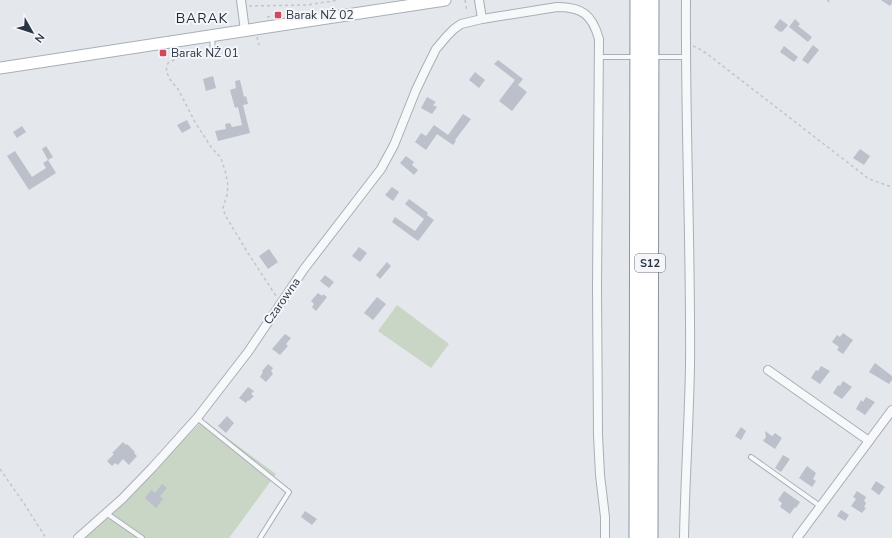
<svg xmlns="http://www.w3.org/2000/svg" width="892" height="538" viewBox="0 0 892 538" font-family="'Nunito Sans',sans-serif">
<rect width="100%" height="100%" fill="#e4e7ec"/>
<g fill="#c9d6c5">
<path d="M397,305L449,344L431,368L378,331Z"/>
<path d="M203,420L276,474L229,538H83L113,511Z"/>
</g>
<g fill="#bbc0ca">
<path d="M881,0H892V3L890,6Z"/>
<path d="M780,19L788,25L782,32L781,31L780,32L774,27Z"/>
<path d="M795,19L800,24L798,26L812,37L808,42L789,27Z"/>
<path d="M813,45L819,50L808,64L802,60Z"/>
<path d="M784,46L798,57L794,62L780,52Z"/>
<path d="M498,60L523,79L518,85L527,92L512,111L499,101L515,80L494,64Z"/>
<path d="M475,72L485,80L479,88L469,80Z"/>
<path d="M213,76L216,88L206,91L203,79Z"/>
<path d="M240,80L244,97L246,96L248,104L243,105L250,133L218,141L215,131L226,129L225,124L230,123L232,127L242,125L238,107L235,108L230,90L236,88L235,81Z"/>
<path d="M427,97L436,102L433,105L437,107L432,114L421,108Z"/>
<path d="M463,114L471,119L455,140L456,141L453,145L437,134L426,150L415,142L421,133L426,136L434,125L448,135Z"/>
<path d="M187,120L191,128L182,133L177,125Z"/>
<path d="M22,126L26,132L17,138L13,132Z"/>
<path d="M46,146L53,157L48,160L42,149Z"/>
<path d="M860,149L870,156L864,165L853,158Z"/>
<path d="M15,151L32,177L46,168L43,163L48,160L56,173L29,190L7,156Z"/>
<path d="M406,156L414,162L412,165L418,170L414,175L400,163Z"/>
<path d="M392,187L399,192L393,201L385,195Z"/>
<path d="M409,199L428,213L426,216L427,215L434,220L418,241L392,222L395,217L415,231L424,219L405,204Z"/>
<path d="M359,247L367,253L360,262L352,256Z"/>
<path d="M269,249L278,262L268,269L259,256Z"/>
<path d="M387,262L391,266L380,279L376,275Z"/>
<path d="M325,275L334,282L329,288L320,281Z"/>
<path d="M318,293L322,296L323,294L327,297L316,311L312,307L314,304L311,301Z"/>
<path d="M377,297L386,304L373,320L364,313Z"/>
<path d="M843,333L853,340L843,354L837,350L839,347L832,342L837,335L840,337Z"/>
<path d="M285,334L291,338L286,344L288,346L280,355L272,349Z"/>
<path d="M875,363L892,376V380L889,384L869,372Z"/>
<path d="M268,364L273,368L271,371L273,374L266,382L260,377L263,372L262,371Z"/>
<path d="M821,366L830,371L820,384L811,378L816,370L818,371Z"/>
<path d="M843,381L852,387L842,399L833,393L838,385L840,386Z"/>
<path d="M248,387L254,391L251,394L254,396L249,401L248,400L246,403L239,398Z"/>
<path d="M866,397L875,402L865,415L856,409L861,400L863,402Z"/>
<path d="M227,416L234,423L226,433L218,426Z"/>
<path d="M741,427L746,431L741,440L735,436Z"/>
<path d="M765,431L772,436L775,433L782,438L775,449L763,441L766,437Z"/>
<path d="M123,442L126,445L127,444L135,452L134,453L137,456L129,465L123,459L118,465L115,463L112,466L107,461L114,454L112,453Z"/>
<path d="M783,455L790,459L781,472L775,468Z"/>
<path d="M807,466L816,473L813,479L816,481L812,487L799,478Z"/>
<path d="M876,481L885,487L879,495L871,489Z"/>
<path d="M162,484L167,488L160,496L163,499L156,508L145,498L151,490L155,493Z"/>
<path d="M784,491L800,502L796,508L795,507L790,514L780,507L782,503L778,500Z"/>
<path d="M857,491L866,497L864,501L866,503L864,507L866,508L862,513L851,506L856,499L853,497Z"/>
<path d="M841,510L849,515L845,521L837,516Z"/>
<path d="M305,511L317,519L312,525L301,517Z"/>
</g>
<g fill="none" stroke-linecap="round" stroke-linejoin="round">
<g stroke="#a9aeb7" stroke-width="6">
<g id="lane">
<path d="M212,36L213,52"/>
<path d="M599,57H634"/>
<path d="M653,57H685"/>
<path d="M197,418L289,492L260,538"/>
<path d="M751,457L820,506"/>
<path d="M106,513L142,538"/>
</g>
</g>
<g stroke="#a9aeb7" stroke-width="10">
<g id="street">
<path d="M241,0L245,31"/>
<path d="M479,0L482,19"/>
<path d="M768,370L869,441"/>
<path d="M78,538L122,499L152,468L197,418L248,352L304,269L381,169L394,145L416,90L426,69L436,49L447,36L454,29L461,24L482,19L557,7C582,7 592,14 599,39L597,287L598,435L600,475L605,517V538"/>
<path d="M684,538C685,481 689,423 690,366C691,244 685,122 686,0"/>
<path d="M797,538L892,410"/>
</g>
</g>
<g stroke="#a9aeb7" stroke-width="13">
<path id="secondary" d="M0,68L445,0"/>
</g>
<g stroke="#8b94a3" stroke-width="17">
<g id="highway">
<path d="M637,538L638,0"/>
<path d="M650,538L651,0"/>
</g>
</g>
<g stroke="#c2c5cb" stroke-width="1.5" stroke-dasharray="3 3" stroke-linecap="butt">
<path d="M465,0L467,12"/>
<path d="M827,0L831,3"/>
<path d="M249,6L307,5L339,0"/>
<path d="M267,17L283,14"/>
<path d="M257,37L259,45"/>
<path d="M693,46L698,48L706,53L869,179L892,187"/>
<path d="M209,54L205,57L178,58L168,63L166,71L171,81L178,89L195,122L211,147L221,158L226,174L228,186L227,195L223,208L225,215L248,253L276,296"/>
<path d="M0,469L25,505L46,538"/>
</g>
<use href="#lane" stroke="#f7f8fa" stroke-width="4"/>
<use href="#street" stroke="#f7f8fa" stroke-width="8"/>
<use href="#secondary" stroke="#fff" stroke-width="11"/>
<use href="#highway" stroke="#fff" stroke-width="15"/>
</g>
<g fill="#d1495b" stroke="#f4f6f9" stroke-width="1.5">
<rect x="274" y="11" width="8" height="8" rx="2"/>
<rect x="159" y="49" width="8" height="8" rx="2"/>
</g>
<g text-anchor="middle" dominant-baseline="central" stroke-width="4" stroke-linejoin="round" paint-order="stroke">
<rect fill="#f4f6f9" stroke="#676e7b" stroke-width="1" x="635" y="254" width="30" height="18" rx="3"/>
<g font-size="11" font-weight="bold" fill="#2b3445">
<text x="650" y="263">S12</text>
</g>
<g font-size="12" fill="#2b3445" stroke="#f4f6f9" text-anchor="start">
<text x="286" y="15">Barak NŻ 02</text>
<text x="171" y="53">Barak NŻ 01</text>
</g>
<g font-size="12" fill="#2b3445" stroke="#f4f6f9">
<text transform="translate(282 301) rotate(-55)">Czarowna</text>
</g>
<g font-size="14" letter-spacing="1" fill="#1d2536" stroke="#f4f6f9">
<text x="202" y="18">BARAK</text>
</g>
</g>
<g transform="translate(32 32) rotate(129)" stroke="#f4f6f9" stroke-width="3" paint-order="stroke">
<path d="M0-3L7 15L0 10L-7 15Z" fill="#2b3445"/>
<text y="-6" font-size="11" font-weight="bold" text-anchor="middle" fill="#2b3445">N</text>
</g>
</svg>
